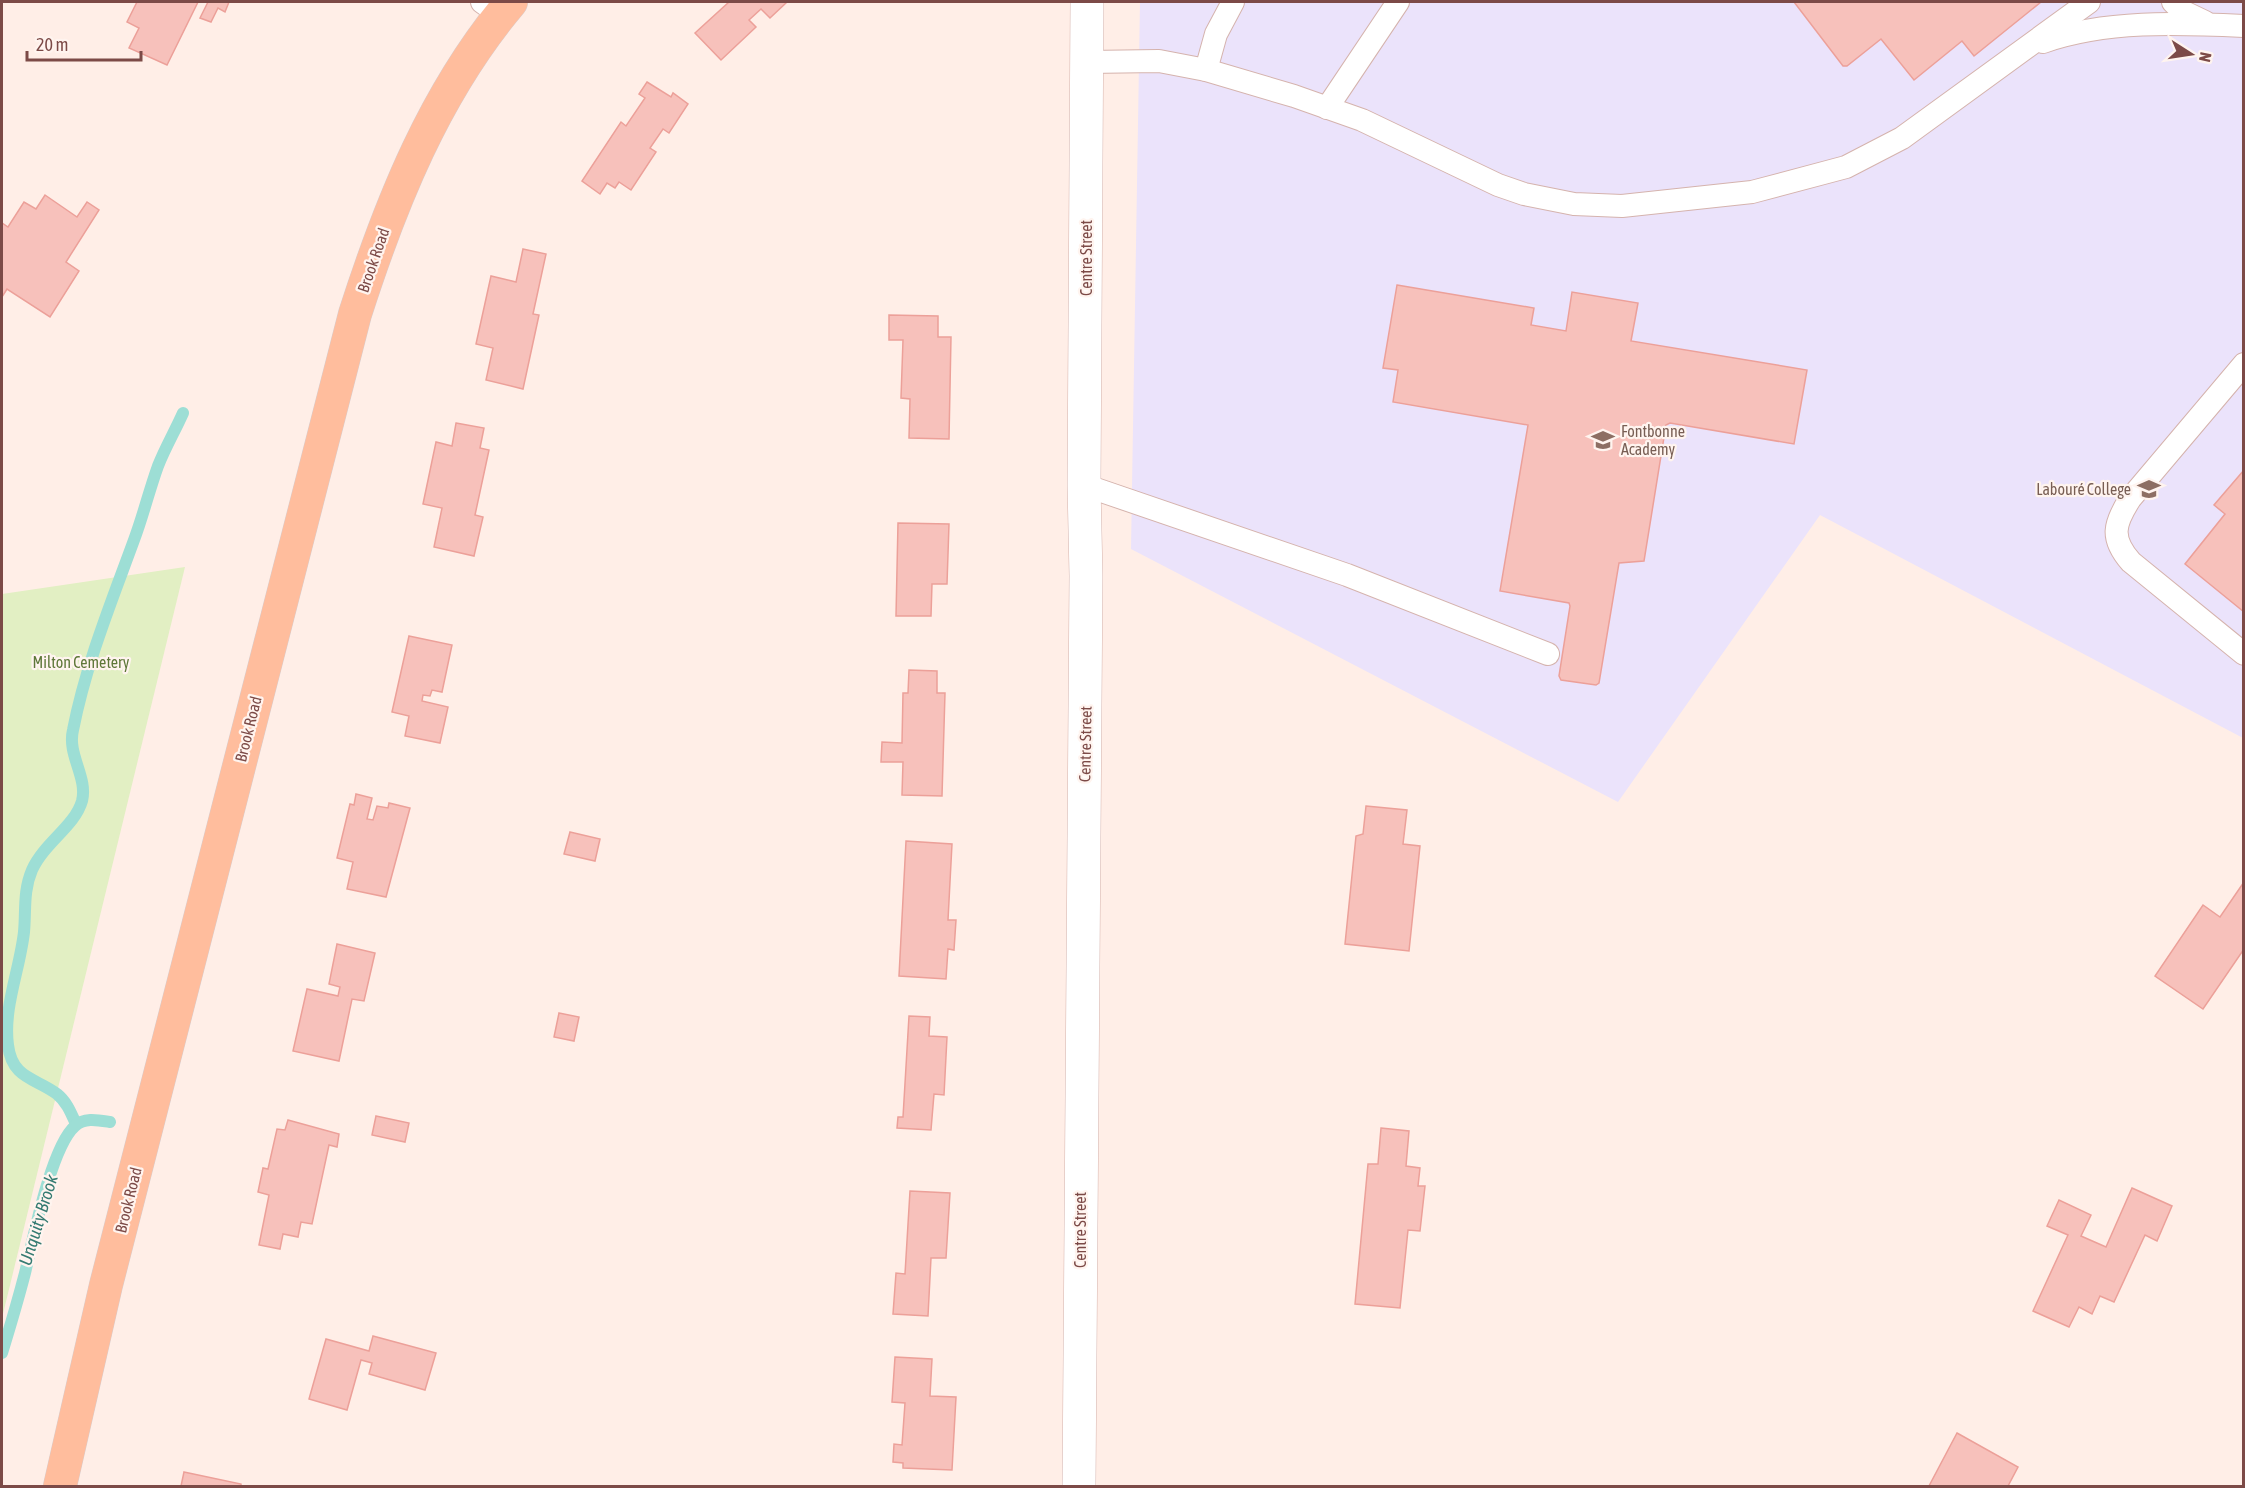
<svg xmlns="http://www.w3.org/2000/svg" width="2245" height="1488" viewBox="0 0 2245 1488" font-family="'Asap Condensed',sans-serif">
<rect width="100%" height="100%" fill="#ffeee7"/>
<path fill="#ebe3fb" d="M1140,2H2243V738L1820,515L1618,802L1131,549Z"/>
<path fill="#e2efc3" d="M185,567L2,1318V594Z"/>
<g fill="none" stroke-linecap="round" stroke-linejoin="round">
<g stroke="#9dded5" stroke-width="12">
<path d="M76,1124C71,1113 67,1102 57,1094C36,1078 12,1079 8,1045C3,1008 20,969 24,932C26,911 23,891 32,870C44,843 75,826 82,801C88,777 67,755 73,730C86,664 111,603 134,540C143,516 149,491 158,466C165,448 175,431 183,413"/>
<path d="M2,1353C10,1327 18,1300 25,1273C33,1240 51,1147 75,1126C84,1117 98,1120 110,1122"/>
</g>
</g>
<g fill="#f7c1bb" stroke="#eca099" stroke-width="1.5">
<path d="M137,2H198L167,65L129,48L139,28L127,22Z"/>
<path d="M208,2H229L225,12L218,8L211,22L200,18Z"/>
<path d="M729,2H787L770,18L761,9L749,20L756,27L721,60L695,33Z"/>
<path d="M1794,2H2041L1974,56L1962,41L1914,80L1881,39L1847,66H1843Z"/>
<path d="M647,82L671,97L673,93L688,104L669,133L663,129L650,148L656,152L631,190L619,182L615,188L607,183L600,194L582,181L621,122L626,126L645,98L639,94Z"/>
<path d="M45,195L77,217L87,202L99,210L66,262L79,271L50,317L7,289L2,297V223L8,227L24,202L36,209Z"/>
<path d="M523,249L546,254L533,314L539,315L523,389L486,380L493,348L476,344L491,276L516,282Z"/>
<path d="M1397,285L1534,308L1531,325L1566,331L1572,292L1638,303L1631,341L1807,370L1794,444L1670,423L1666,425L1644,561L1619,563L1599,683L1596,685L1561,680L1559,676L1570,606L1569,603L1500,591L1528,425L1393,402L1398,370L1383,368Z"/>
<path d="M889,315L938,316V337H951L949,439L909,438L910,399L901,398L903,340H889Z"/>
<path d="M456,423L484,428L480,448L489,450L475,515L483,517L474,556L434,547L442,508L423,504L436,442L452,446Z"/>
<path d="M2244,470V612L2185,564L2225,514L2214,505Z"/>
<path d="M898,523L949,524L947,584H932L931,616H896Z"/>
<path d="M409,636L452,645L442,692L432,690L430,696L423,695L422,701L448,707L440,743L405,736L409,716L392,712Z"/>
<path d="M909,670L937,671V693H945L942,796L902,795L903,762H881L882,742L902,743L903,693H908Z"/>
<path d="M356,794L372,798L367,819L373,820L377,806L388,808L389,803L410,808L386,897L347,889L353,862L337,858L350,804L354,805Z"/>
<path d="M1366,806L1407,810L1403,844L1420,846L1409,951L1345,944L1356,836L1363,834Z"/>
<path d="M570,832L600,839L595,861L564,854Z"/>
<path d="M906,841L952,844L948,920H956L954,950L948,949L946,979L899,976Z"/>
<path d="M2244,882V949L2203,1009L2155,976L2203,905L2220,917Z"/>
<path d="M337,944L375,953L364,1001L352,999L339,1061L293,1051L307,989L338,996L340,987L329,984Z"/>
<path d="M559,1013L579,1017L574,1041L554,1037Z"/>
<path d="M909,1016L930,1017L929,1036L947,1037L944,1095L934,1094L931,1130L897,1128L898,1117H903Z"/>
<path d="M376,1116L409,1123L405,1142L372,1135Z"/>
<path d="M288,1120L339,1134L337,1147L329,1145L312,1224L301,1222L298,1237L283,1234L280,1249L259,1245L269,1195L258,1192L263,1168L268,1169L277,1129L285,1130Z"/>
<path d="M1381,1128L1409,1131L1406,1166L1420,1168L1418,1186H1425L1420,1231L1408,1230L1400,1308L1355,1304L1368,1164H1378Z"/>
<path d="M2132,1188L2172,1206L2157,1241L2145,1235L2114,1302L2100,1296L2092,1314L2079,1307L2069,1327L2033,1311L2068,1235L2047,1226L2059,1200L2091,1215L2081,1236L2106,1247Z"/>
<path d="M910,1191L950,1193L946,1258H931L928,1316L893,1314L896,1273L905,1274Z"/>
<path d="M373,1336L436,1353L425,1390L369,1374L372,1363L361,1360L347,1410L309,1399L326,1339L369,1351Z"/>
<path d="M895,1357L932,1359L930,1396L956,1397L952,1470L903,1468V1463L893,1462L894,1444L902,1445L905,1403L892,1402Z"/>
<path d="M1957,1433L2018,1467L2008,1486H1929Z"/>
<path d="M184,1472L241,1484V1486H181Z"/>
</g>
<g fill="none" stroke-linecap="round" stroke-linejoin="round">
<g stroke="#d5b3ad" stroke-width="24">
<g id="service">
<path d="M482,2L500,15"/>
<path d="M2173,2L2182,11L2205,22"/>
<path d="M2043,42C2106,20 2177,23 2244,26"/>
<path d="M1087,62L1159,61L1206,70L1294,96L1362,120L1498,185L1524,194L1574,204L1622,206L1752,192L1846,167L1902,138L2089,2"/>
<path d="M1206,70L1216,34L1233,2"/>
<path d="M1327,108L1398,2"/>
<path d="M2244,364L2130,499C2114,524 2110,538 2131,562L2244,654"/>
<path d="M1084,485L1347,575L1548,654"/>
</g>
</g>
<g stroke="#d5b3ad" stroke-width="34">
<path id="tertiary" d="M1079,1486L1086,576L1084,485L1087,2"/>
</g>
<g stroke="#dacccb" stroke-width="34">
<path id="primary" d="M60,1486L106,1285L355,314C391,202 435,92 511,2"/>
</g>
<use href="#service" stroke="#fff" stroke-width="22"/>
<use href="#tertiary" stroke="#fff" stroke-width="33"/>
<use href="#primary" stroke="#ffbd9d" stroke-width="33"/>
</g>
<defs>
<g id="school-bare" transform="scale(1.8)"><path d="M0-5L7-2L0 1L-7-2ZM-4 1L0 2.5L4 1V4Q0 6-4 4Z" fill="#8d6e63" stroke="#fff4ef" stroke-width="2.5" paint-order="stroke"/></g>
<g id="university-bare" transform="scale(1.8)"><path d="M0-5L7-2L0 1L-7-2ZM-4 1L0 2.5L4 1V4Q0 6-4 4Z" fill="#8d6e63" stroke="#fff4ef" stroke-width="2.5" paint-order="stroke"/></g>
</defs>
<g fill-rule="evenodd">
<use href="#school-bare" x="1603" y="440"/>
<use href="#university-bare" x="2149" y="489"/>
</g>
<g text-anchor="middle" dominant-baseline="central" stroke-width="4.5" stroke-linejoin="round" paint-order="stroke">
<g font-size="16" fill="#7c4a47" stroke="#fff4ef">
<text transform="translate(1086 258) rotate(-90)">Centre Street</text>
<text transform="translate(373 260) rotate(-71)">Brook Road</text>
<text transform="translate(248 729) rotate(-76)">Brook Road</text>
<text transform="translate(1085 744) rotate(-89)">Centre Street</text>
<text transform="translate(128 1200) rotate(-76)">Brook Road</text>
<text transform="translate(1080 1230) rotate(-90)">Centre Street</text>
</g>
<g font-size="16" fill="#785e54" stroke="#fff4ef" text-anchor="start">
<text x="1621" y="431">Fontbonne<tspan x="1621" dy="18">Academy</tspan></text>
<text x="2131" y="489" text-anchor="end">Labouré College</text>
</g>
<g font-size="16" fill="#5e7738" stroke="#fff4ef">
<text x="81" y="662">Milton Cemetery</text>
</g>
<g font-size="18" font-style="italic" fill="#367b72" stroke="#fff4ef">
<text transform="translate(38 1220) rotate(-73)">Unquity Brook</text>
</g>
</g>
<rect width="2245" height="1488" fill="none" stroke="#7c4a47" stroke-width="6"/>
<g transform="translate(2191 54) rotate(102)" stroke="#fff4ef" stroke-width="4.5" paint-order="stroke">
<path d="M0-4.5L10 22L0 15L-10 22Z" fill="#7c4a47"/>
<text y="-9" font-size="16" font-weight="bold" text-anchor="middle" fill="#7c4a47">N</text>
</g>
<path d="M27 51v9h114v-9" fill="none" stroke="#7c4a47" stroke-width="3"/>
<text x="36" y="51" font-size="18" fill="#7c4a47" stroke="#fff4ef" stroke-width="4.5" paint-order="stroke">20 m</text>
</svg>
